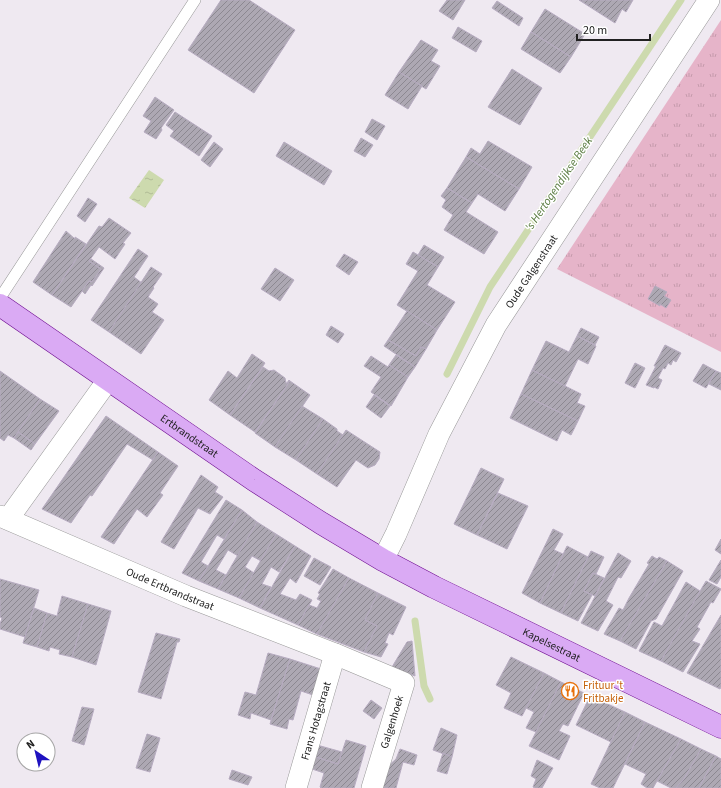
<svg xmlns="http://www.w3.org/2000/svg" width="721" height="788" viewBox="0 0 721 788" font-family="'Source Sans 3',sans-serif">
<defs>
<pattern id="grass-tufts" width="24" height="20" patternUnits="userSpaceOnUse"><rect width="24" height="20" fill="#e6b4c9"/><path d="M3 7l-1-3M5 7V3M7 7l1-3M15 17l-1-3M17 17v-4M19 17l1-3" fill="none" stroke="#c59aac"/></pattern>
<pattern id="water-ripples" width="26" height="14" patternUnits="userSpaceOnUse"><rect width="26" height="14" fill="#cddaae"/><path d="M2 4q2-2 4 0t4 0M15 11q2-2 4 0t4 0" fill="none" stroke="#b0bb95"/></pattern>
<pattern id="building-hatch" width="6" height="6" patternUnits="userSpaceOnUse"><rect width="6" height="6" fill="#ada8b3"/><path d="M-1 1l2-2M0 6l6-6M5 7l2-2" fill="none" stroke="#8c8891"/></pattern>
</defs>
<rect width="100%" height="100%" fill="#efe9f1"/>
<path fill="url(#grass-tufts)" d="M721,20V352L557,269Z"/>
<path fill="url(#water-ripples)" d="M149,170L164,180L145,208L129,198Z"/>
<g fill="none" stroke-linecap="round" stroke-linejoin="round">
<g stroke="#cddaae" stroke-width="7">
<path d="M447,374L490,287L681,0"/>
<path d="M415,621L424,686L430,699"/>
</g>
</g>
<g fill="url(#building-hatch)" stroke="#b7acc1">
<path d="M221,0H249L295,30L254,93L188,50Z"/>
<path d="M447,0H465L453,20L439,11Z"/>
<path d="M579,0H633L626,12L622,9L615,23Z"/>
<path d="M497,1L523,18L519,26L492,8Z"/>
<path d="M545,9L585,34L571,57L531,32Z"/>
<path d="M458,27L482,41L476,52L452,38Z"/>
<path d="M531,32L571,57L560,73L521,49Z"/>
<path d="M421,40L438,50L431,61L440,66L426,89L399,72Z"/>
<path d="M512,69L542,88L520,125L488,107Z"/>
<path d="M399,72L422,86L408,109L385,95Z"/>
<path d="M155,97L174,110L161,128L162,130L156,139L144,132L151,121L143,116Z"/>
<path d="M175,112L212,136L199,156L170,136L174,131L166,125Z"/>
<path d="M372,119L385,126L377,140L365,132Z"/>
<path d="M361,138L373,145L365,157L354,151Z"/>
<path d="M488,141L532,167L519,189L466,157L471,148L480,154Z"/>
<path d="M214,142L223,149L210,167L201,160Z"/>
<path d="M284,142L332,171L324,185L276,156Z"/>
<path d="M466,157L519,189L505,211L478,194L472,203L447,188Z"/>
<path d="M447,188L472,203L466,212L498,232L484,254L444,230L453,215L442,207L446,200L441,196Z"/>
<path d="M88,198L97,204L85,222L77,216Z"/>
<path d="M109,218L131,233L123,243L125,244L115,259L99,247L89,261L101,269L92,282L89,281L71,307L52,295L99,226L102,227Z"/>
<path d="M66,231L75,239V237L86,244L52,295L33,282Z"/>
<path d="M424,245L444,257L438,267L418,255Z"/>
<path d="M138,249L148,256L134,277L142,283L109,332L91,320Z"/>
<path d="M413,252L438,267L427,285L455,302L437,330L397,305L418,271L406,264Z"/>
<path d="M344,254L358,262L349,275L336,266Z"/>
<path d="M91,259L104,268L92,286L91,285L85,294L82,291L89,281L92,282L101,269L89,261Z"/>
<path d="M151,267L162,274L153,287L154,288L148,297L158,304L152,312L164,320L141,354L109,332Z"/>
<path d="M275,268L294,280L280,301L261,289Z"/>
<path d="M655,286L667,292L664,296L671,300L666,308L660,304V306L648,299Z"/>
<path d="M407,311L437,330L426,349L421,347L416,356L388,340Z"/>
<path d="M331,326L344,334L338,343L326,335Z"/>
<path d="M581,328L599,337L595,345L577,336Z"/>
<path d="M577,336L596,346L588,364L578,359L565,386L532,370L546,341L569,352Z"/>
<path d="M388,340L416,356L421,347L426,349L415,367L384,346Z"/>
<path d="M665,345L681,353L676,362L673,360L671,365L668,363L665,369L663,368L658,378L662,380L658,389L654,387V388L646,385L656,366H654Z"/>
<path d="M252,354L265,363L230,415L209,400L228,371L237,378Z"/>
<path d="M396,355L415,367L408,377L389,365Z"/>
<path d="M371,356L388,367L389,365L408,377L391,406L371,392L381,377L364,366Z"/>
<path d="M635,363L645,368L635,388L625,383Z"/>
<path d="M703,364L716,371L706,388L693,381Z"/>
<path d="M263,367L269,371L274,370L285,378L286,383H287L289,380L290,381L255,432L230,415Z"/>
<path d="M532,370L565,386L581,394L577,403L585,406L578,421L521,394Z"/>
<path d="M0,371L40,399L14,438L8,435L4,441L0,438Z"/>
<path d="M716,371L721,373V390L709,384Z"/>
<path d="M290,381L310,395L275,447L255,433Z"/>
<path d="M521,394L578,421L571,435L562,430L557,441L510,418Z"/>
<path d="M374,395L390,406L381,418L366,407Z"/>
<path d="M40,399L59,411L35,444L18,432Z"/>
<path d="M302,406L323,419L296,460L275,447Z"/>
<path d="M106,416L158,452L153,460L127,444L92,496L90,495L71,523L42,509Z"/>
<path d="M323,419L337,429V431L343,435L317,474L296,460Z"/>
<path d="M346,430L380,452L379,459L375,465L368,468L356,460L337,487L317,474Z"/>
<path d="M18,432L35,444L31,450L14,438Z"/>
<path d="M158,452L178,466L160,493L163,495L147,517L137,509L114,544L101,537Z"/>
<path d="M481,468L504,479L477,535L454,524Z"/>
<path d="M201,475L218,487L215,492L223,497L210,514L198,508L174,549L161,542Z"/>
<path d="M498,493L528,506L507,549L477,535Z"/>
<path d="M226,500L242,510L224,539L217,535L201,562L208,566L199,581L182,573Z"/>
<path d="M242,510L257,522L238,556L228,550L216,570L226,575L218,589L199,581Z"/>
<path d="M257,522L276,534L261,561L252,556L245,567L254,573L239,598L218,589Z"/>
<path d="M553,529L563,534L554,550L563,554L540,603L522,593Z"/>
<path d="M276,534L295,546L279,572L271,567L262,584L271,587L260,608L239,598Z"/>
<path d="M721,539V554L715,550Z"/>
<path d="M295,546L311,556L296,583L290,578L280,594L296,600L300,594L312,600L298,625L260,608Z"/>
<path d="M567,546L588,557L561,613L540,603Z"/>
<path d="M591,551L604,557L596,574L593,573L584,591L592,595L578,621L561,613Z"/>
<path d="M618,553L631,561L621,578L618,577L606,601L613,605L598,631L581,623Z"/>
<path d="M652,556L657,559L659,557L667,561L620,641L604,634L619,608L623,610L629,598L649,564L647,563Z"/>
<path d="M314,558L331,567L320,585L304,576Z"/>
<path d="M721,560V577L717,584L709,580Z"/>
<path d="M667,561L683,571L656,619L651,621L636,649L620,641Z"/>
<path d="M333,569L349,578L317,634L298,625L309,605L317,608L321,601L317,599L320,594L318,593Z"/>
<path d="M593,573L604,578L595,596L584,591Z"/>
<path d="M349,578L378,593L365,620L377,626L364,652L317,634Z"/>
<path d="M0,579L39,590L25,637L0,629V624L2,618L0,617Z"/>
<path d="M706,581L721,589L713,603L711,602L697,627L700,629L692,641L700,644L683,672L661,661L683,620Z"/>
<path d="M686,582L700,591L661,661L639,651L654,622L662,626Z"/>
<path d="M378,593L406,607L393,635L389,633L385,643L388,644L381,657L364,652L377,626L365,620Z"/>
<path d="M62,596L88,604L72,657L59,654L60,650L50,647L49,651L37,647L47,613L57,616Z"/>
<path d="M88,604L111,611L96,665L72,657Z"/>
<path d="M34,608L47,613L37,647L23,643Z"/>
<path d="M721,615V687L720,689L687,673Z"/>
<path d="M156,633L180,639L179,642H177L161,699L138,692Z"/>
<path d="M412,641L415,676L392,667L407,642Z"/>
<path d="M268,653L290,659L271,720L251,713L250,719L238,715L245,692L256,695Z"/>
<path d="M511,657L544,673L522,716L504,708L511,693L496,685Z"/>
<path d="M290,659L321,669L313,695L301,691L293,720L289,719L287,729L270,724Z"/>
<path d="M544,673L561,682L536,732L526,728L534,712L526,708Z"/>
<path d="M561,682L584,693L568,726L563,724L559,731L570,736L559,760L529,746Z"/>
<path d="M590,696L625,712L611,742L576,725Z"/>
<path d="M371,700L382,708L374,719L363,711Z"/>
<path d="M82,707L94,709L84,745L72,741Z"/>
<path d="M625,712L645,722L613,788H600L591,784Z"/>
<path d="M645,722L681,739L653,788H647L641,784L646,774L625,764Z"/>
<path d="M441,728L457,735L452,757L433,750Z"/>
<path d="M147,734L160,738L150,772L136,768Z"/>
<path d="M681,739L701,749L684,779L676,788H671L657,781Z"/>
<path d="M346,740L366,746L354,788H321L320,787L324,773L309,768L313,756L338,764Z"/>
<path d="M317,745L342,752L338,764L313,756Z"/>
<path d="M400,749L417,755L414,765L403,762L396,788H380L386,768L396,759Z"/>
<path d="M701,749L716,756L699,788H676L684,779Z"/>
<path d="M443,753L452,757L447,774L437,771Z"/>
<path d="M716,756L721,759V788H699Z"/>
<path d="M537,760L553,768L542,788H535L533,787L536,779L531,776Z"/>
<path d="M232,770L252,777L248,785L229,779Z"/>
</g>
<g fill="none" stroke-linecap="round" stroke-linejoin="round">
<g stroke="#989898" stroke-width="12">
<path id="service" d="M0,298L195,0"/>
</g>
<g stroke="#989898" stroke-width="22">
<g id="minor">
<path id="s1" d="M0,516L186,596L335,654L404,683L372,788"/>
<path d="M8,519L108,380"/>
<path id="s2" d="M383,560L396,534L439,434L496,325L709,0"/>
<path id="s3" d="M296,788L335,654"/>
</g>
</g>
<g stroke="#6f0e91" stroke-width="23">
<g id="primary">
<path id="s4" d="M0,305L254,480L321,523L383,560L434,587L721,727"/>
</g>
</g>
<use href="#service" stroke="#fff" stroke-width="11"/>
<use href="#minor" stroke="#fff" stroke-width="21"/>
<use href="#primary" stroke="#daaaf4" stroke-width="22"/>
</g>
<defs>
<g id="restaurant-ring" transform="scale(0.9)"><circle r="9.5" fill="#fff" stroke="#e8710a" stroke-width="1.5"/><path d="M-5-6h1v4h1v-4h1v4h1v-4h1v5L-1.5 .5V6h-2V.5L-5-1ZM5-6V6H3V1.5H1.5Q1.5-4 5-6Z" fill="#e8710a"/></g>
</defs>
<g fill-rule="evenodd">
<use href="#restaurant-ring" x="570" y="691"/>
</g>
<g text-anchor="middle" dominant-baseline="central" stroke-width="3" stroke-linejoin="round" paint-order="stroke">
<g font-size="11" fill="#212121" stroke="#fff">
<text stroke="none"><textPath href="#s2" startOffset="325">Oude Galgenstraat</textPath></text>
<text stroke="none"><textPath href="#s4" startOffset="230">Ertbrandstraat</textPath></text>
<text stroke="none"><textPath href="#s1" startOffset="185">Oude Ertbrandstraat</textPath></text>
<text stroke="none"><textPath href="#s4" startOffset="649">Kapelsestraat</textPath></text>
<text stroke="none"><textPath href="#s3" startOffset="70">Frans Hotagstraat</textPath></text>
<text transform="translate(392 722) rotate(-73)">Galgenhoek</text>
</g>
<g font-size="11" fill="#c56008" stroke="#fff" text-anchor="start">
<text x="583" y="685">Frituur 't<tspan x="583" dy="13">Fritbakje</tspan></text>
</g>
<g font-size="12" font-style="italic" fill="#5a7c41" stroke="#fff">
<text transform="translate(559 184) rotate(-56)">'s Hertogendijkse Beek</text>
</g>
</g>
<g transform="translate(36 752) rotate(325)"><circle r="19" fill="#ffffff" stroke="#a6a6a6"/>
<path d="M0-3L7 15L0 10L-7 15Z" fill="#1f12c0"/>
<text y="-6" font-size="11" font-weight="bold" text-anchor="middle" fill="#212121">N</text>
</g>
<path d="M577 34v6h73v-6" fill="none" stroke="#212121" stroke-width="2"/>
<text x="583" y="34" font-size="12" fill="#212121" stroke="#ffffff" stroke-width="3" paint-order="stroke">20 m</text>
</svg>
